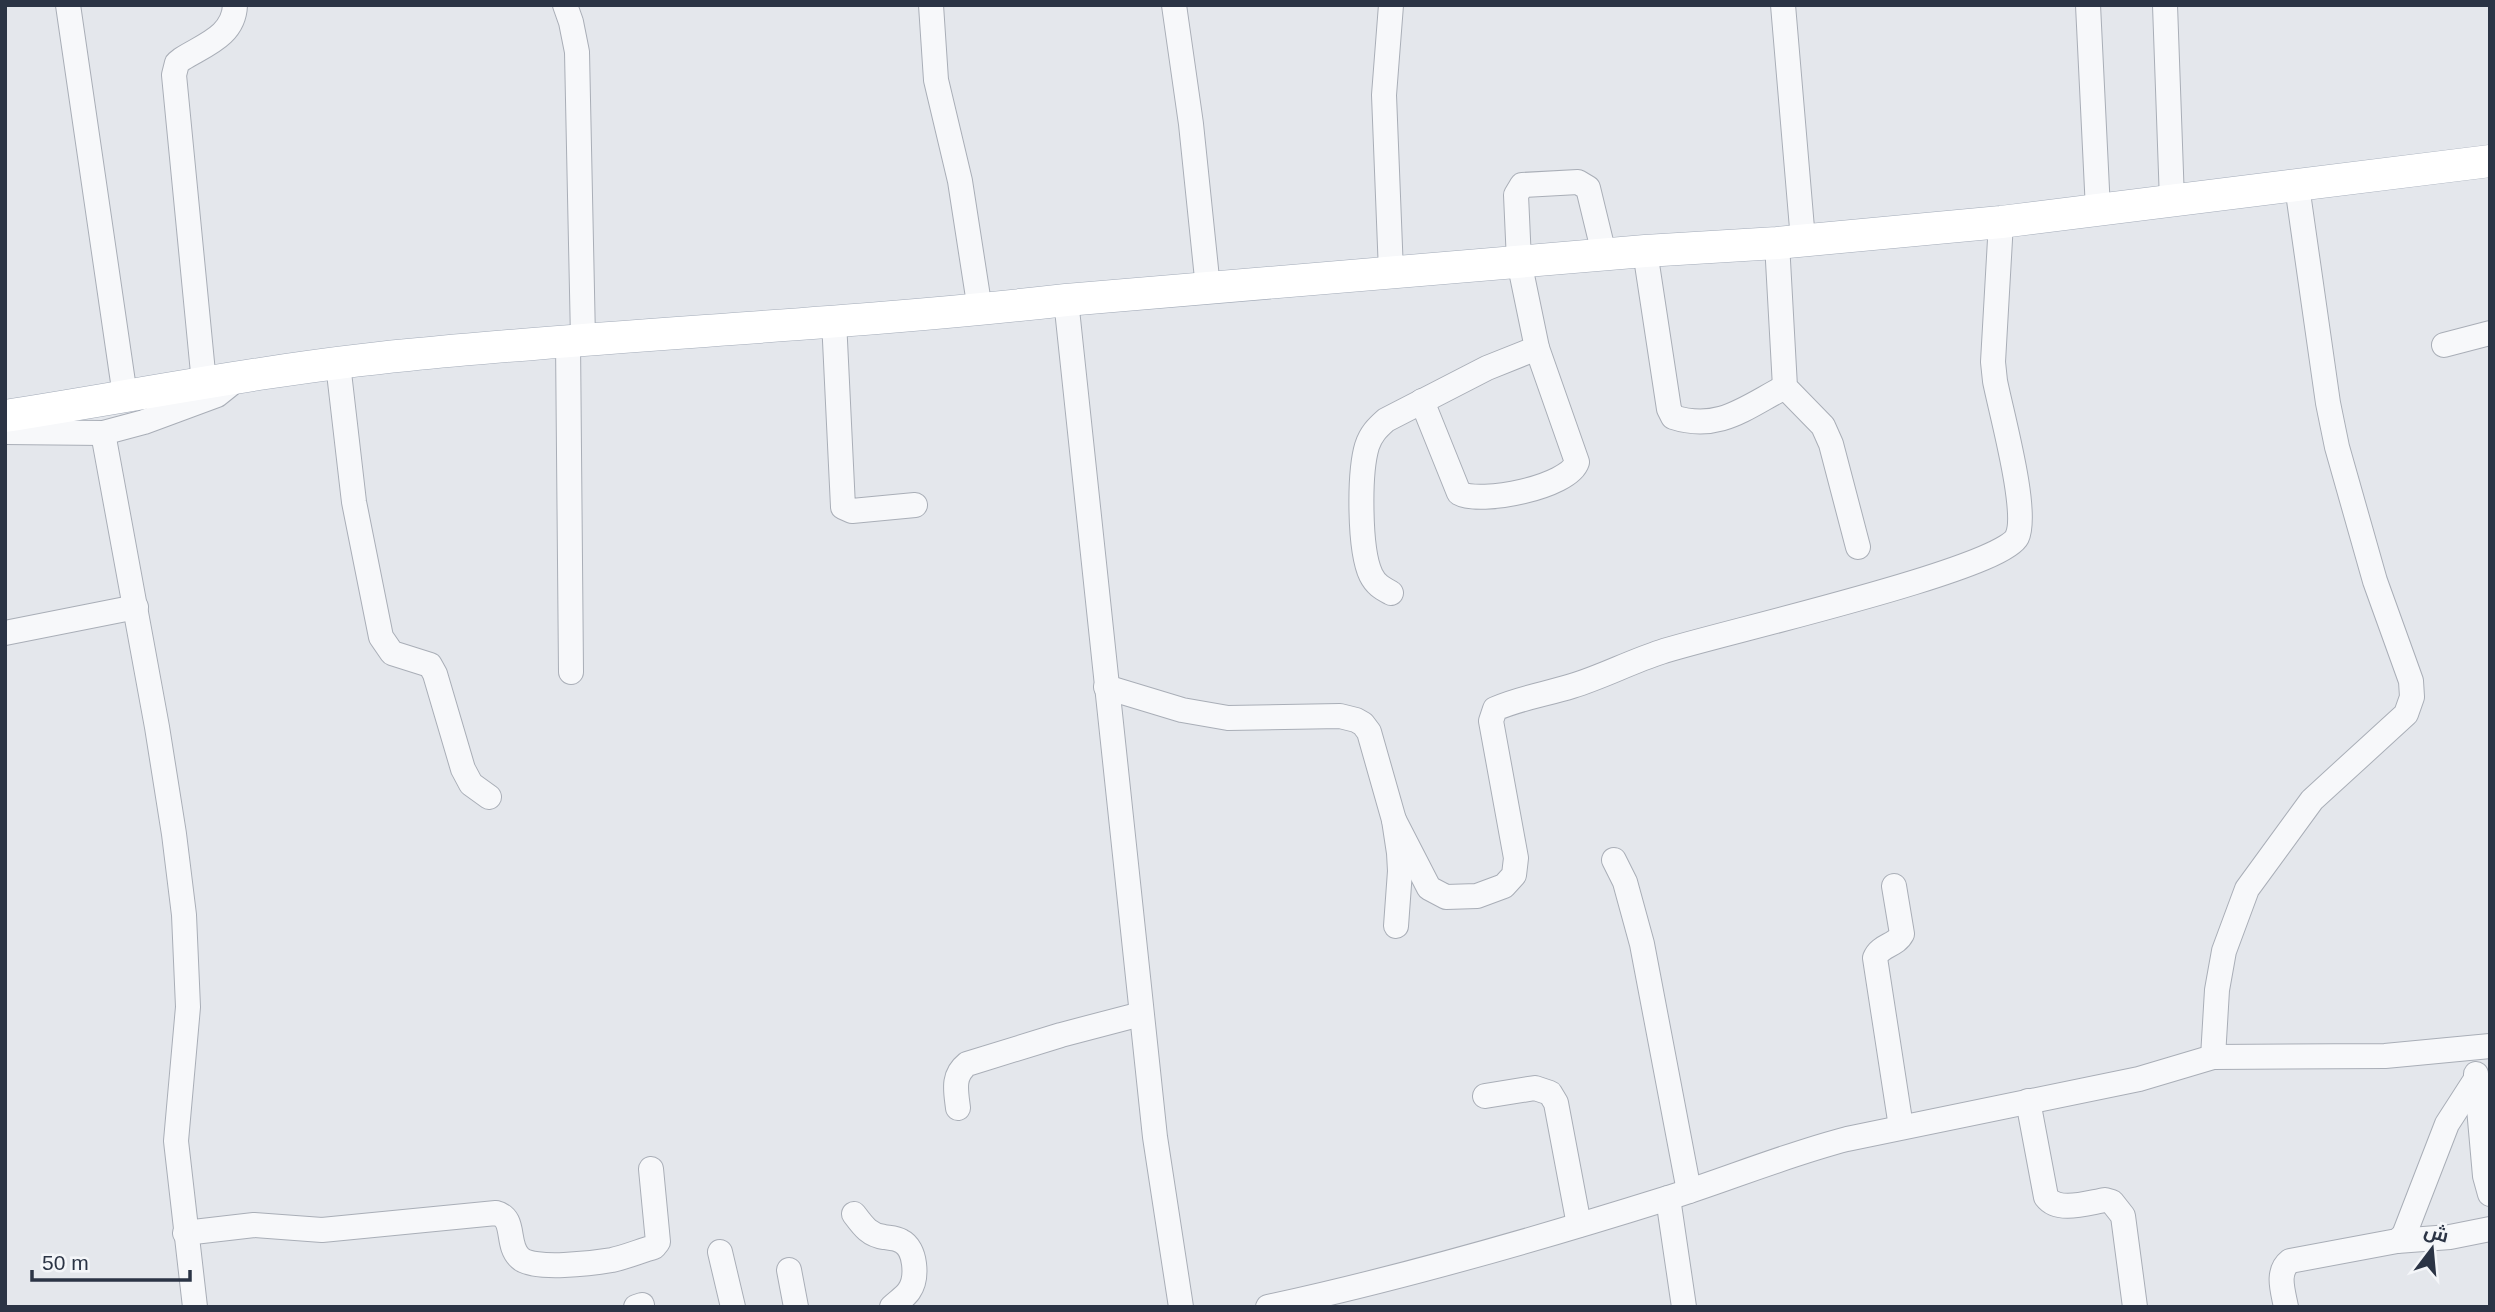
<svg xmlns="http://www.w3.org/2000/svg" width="2495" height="1312" viewBox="0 0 2495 1312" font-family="Arial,Cairo,sans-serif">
<rect width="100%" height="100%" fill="#e4e7ec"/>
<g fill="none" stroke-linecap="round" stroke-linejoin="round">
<g stroke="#a9aeb7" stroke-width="26">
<g id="minor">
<path d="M68,5L125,396"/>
<path d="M565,5L571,22L577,52L583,339"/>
<path d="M931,5L936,80L960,181L980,310"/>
<path d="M1174,5L1191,124L1208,288"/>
<path d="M1783,5L1803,240"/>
<path d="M2088,5L2098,210"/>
<path d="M2165,5L2172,201"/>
<path d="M1777,243L1785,387L1823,426L1831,444L1858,547"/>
<path d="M1645,251L1669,409L1673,417C1719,432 1746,407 1785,387"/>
<path d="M1391,272L1384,95L1391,5"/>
<path d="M1066,300L1155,1137L1181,1307"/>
<path d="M834,320L843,507L852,511L915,505"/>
<path d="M568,341L571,672"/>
<path d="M2444,345L2490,333"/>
<path d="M338,364L354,502L381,637L392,653L430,665L435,674L463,769L471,784L489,797"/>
<path d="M204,383L174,75L177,63L182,59C204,45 234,36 235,5"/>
<path d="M1422,401L1459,493C1480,505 1569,487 1577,462L1537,348"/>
<path d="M5,432L103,433L144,422L217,395L232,383"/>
<path d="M103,433L157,727L174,834L184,915L188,1007L176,1141L195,1307"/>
<path d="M1391,593C1382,588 1376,585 1371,575C1359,550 1359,473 1367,446C1371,434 1377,428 1386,420L1487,368L1537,348L1519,261L1516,195L1522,185L1578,182L1588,188L1604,254"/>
<path d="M5,633L136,607"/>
<path d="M1106,687L1182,710L1228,718L1340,716L1356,720L1363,724L1369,732L1394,820L1399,853L1400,871L1396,926"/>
<path d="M1394,820L1429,888L1446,897L1477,896L1504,886L1514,875L1516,858L1491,721L1495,709C1519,698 1547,694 1572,686C1602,677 1630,662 1661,652C1712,635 2001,570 2017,537C2029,512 2001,412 1995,381L1993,362L2001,222"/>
<path d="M1614,860L1625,882L1642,944L1689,1191"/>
<path d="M1894,886L1902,934C1896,946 1880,945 1875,958L1901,1127"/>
<path d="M2213,1057L2385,1056L2490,1046"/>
<path d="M2476,1074L2485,1176L2490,1194"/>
<path d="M1485,1096L1535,1088L1550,1093L1556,1103L1579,1225"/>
<path d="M2028,1101L2046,1197C2058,1213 2087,1203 2105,1200L2112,1202L2123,1216L2135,1307"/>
<path d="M958,1108C956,1091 952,1076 967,1064L1061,1035L1141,1014"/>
<path d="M1668,1198L1684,1307"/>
<path d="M854,1214C863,1226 869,1235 884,1237C890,1238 896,1238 901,1241C916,1248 918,1278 909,1291C905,1297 897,1302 892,1307"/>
<path d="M185,1233L254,1225L322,1230L496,1213C517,1218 505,1245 520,1258C533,1271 594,1263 612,1260C626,1257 640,1251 654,1247L658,1242L651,1169"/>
<path d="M2397,1241L2450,1237L2490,1229"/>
<path d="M720,1252L733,1307"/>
<path d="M789,1270L796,1307"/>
<path d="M636,1307L642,1305"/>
<path d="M1268,1307C1403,1278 1534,1240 1665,1199C1726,1180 1785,1155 1847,1139L2139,1079L2213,1057L2217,990L2224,951L2247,889L2312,800L2406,714L2412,697L2411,681L2375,581L2337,447L2328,403L2297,186"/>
<path d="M2286,1307C2283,1291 2276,1272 2290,1261L2397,1241L2404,1235L2447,1124L2476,1079"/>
</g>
</g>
<g stroke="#a3abb8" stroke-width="33">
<path id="major" d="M5,416C139,395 273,368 408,355C627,333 848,325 1066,300L1645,251L1777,243L2001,222L2490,161"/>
</g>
<use href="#minor" stroke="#f7f8fa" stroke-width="24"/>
<use href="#major" stroke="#fff" stroke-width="32"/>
</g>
<rect width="2495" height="1312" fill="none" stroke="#2b3445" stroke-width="14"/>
<g transform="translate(2432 1249) rotate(16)" stroke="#f4f6f9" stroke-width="5" paint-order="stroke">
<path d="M0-5L12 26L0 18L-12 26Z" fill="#2b3445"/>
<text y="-10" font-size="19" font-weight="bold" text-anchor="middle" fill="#2b3445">ش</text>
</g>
<path d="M32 1270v10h158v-10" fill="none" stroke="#2b3445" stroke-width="3.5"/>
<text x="42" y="1270" font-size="21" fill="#2b3445" stroke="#f4f6f9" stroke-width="5" paint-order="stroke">50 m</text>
</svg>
